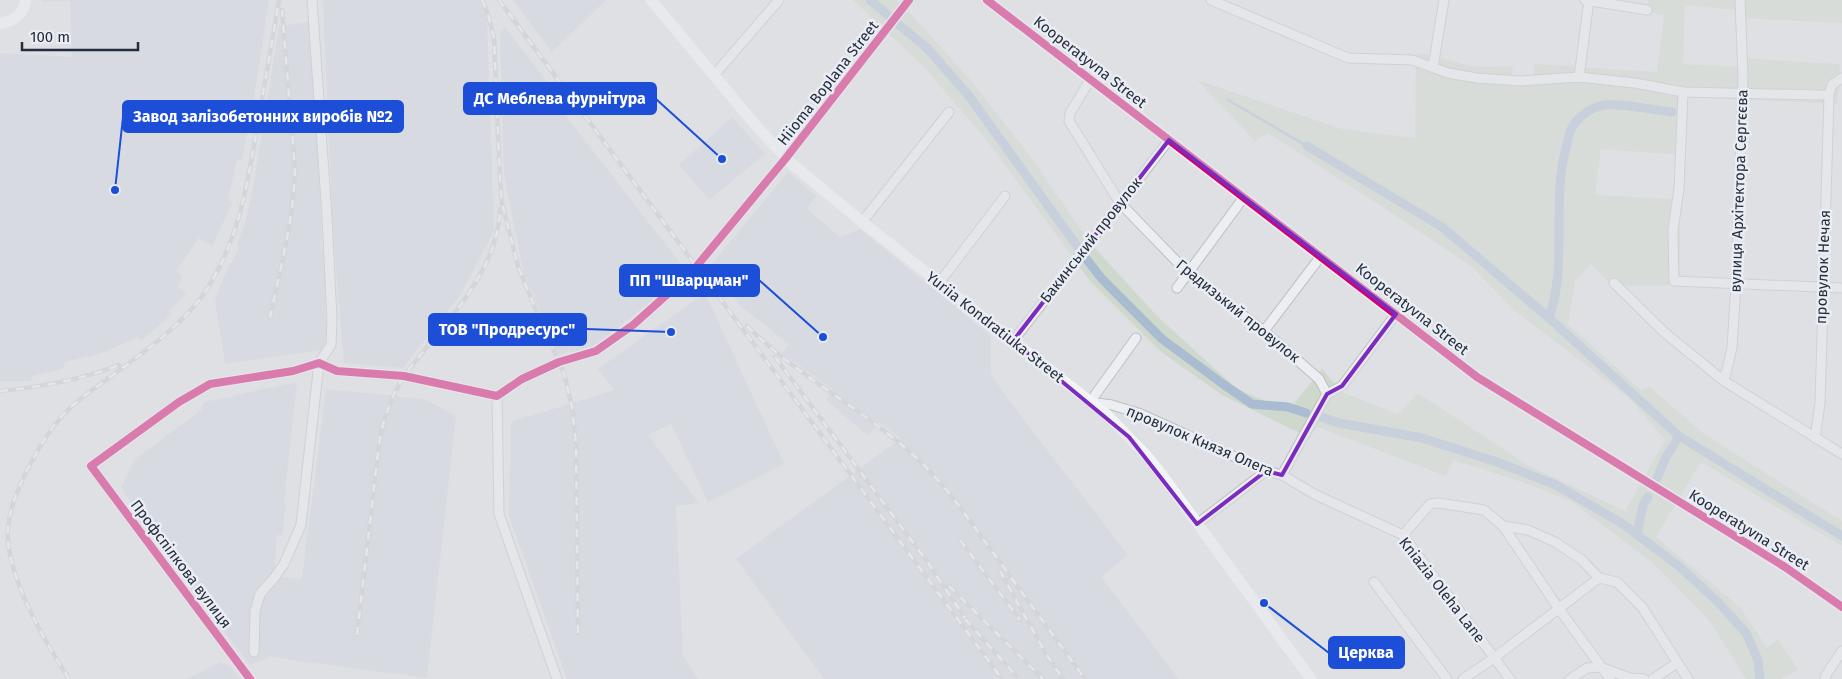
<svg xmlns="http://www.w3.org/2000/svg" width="1842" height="679" viewBox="0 0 1842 679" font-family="'Fira Sans',sans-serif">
<rect width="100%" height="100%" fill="#dee0e3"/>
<g fill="#cfd3db">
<path d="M42,0H269L253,104L242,160L237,159L228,199L233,202L212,246L199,238L176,271L183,277L177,286L186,294L169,311L172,314L141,341L138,337L103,353L65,362L63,369L32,376L31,381H0V53L72,57L70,1L42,2Z"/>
<path d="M323,0H480L487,17L494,231L461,294L403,368L344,363L333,233Z"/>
<path d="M513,0H606L552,52Z"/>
<path d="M311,22L322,238L321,247L325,259L326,343L322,350L225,364L215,300L225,274L238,251V241L246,221L255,176L279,26Z"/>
<path d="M505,27L557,95L553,99L680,263L683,274L675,282L593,347L573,354L569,350L559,355L523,271L504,174L500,31Z"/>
<path d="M732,117L765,154L709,200L679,165Z"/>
<path d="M788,172L816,196L807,209L840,237L860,229L990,335L991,374L1008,399L1128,555L1101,577L1179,679H824L736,559L901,438L879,422L868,436L826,400L833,390L782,353L789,344L739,305L712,264Z"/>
<path d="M705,293L784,464L708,502L671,424L648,435L699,503L676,506L683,656L698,679H567L509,516L511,422L614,390L598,369Z"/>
<path d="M297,382L284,502L286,503L285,510L282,535H277L274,583L282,577L302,579L326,389L424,399L456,416L427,678L270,657L250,665L171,563L121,487L135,459L201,410L204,402Z"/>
<path d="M220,662L231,667L240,679H187Z"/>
</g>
<path fill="#ced8cd" d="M853,0H896L911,14L974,84L1030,156L1091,244L1158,317L1237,389L1288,411L1322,369L1342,392L1398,414L1418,393L1529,466L1625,511L1665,440L1630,399L1514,310L1471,266L1372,200L1268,133L1255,141L1197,80L1342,129L1415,138L1416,53C1435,55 1454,63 1473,66C1486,68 1500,66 1513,67L1512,77H1534V64L1657,72L1664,15L1648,12V0H1842V23L1738,18L1735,10L1685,5L1683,64L1738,67L1740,58L1840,64L1837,104L1687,97L1682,155L1601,149L1595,195L1680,199V285L1612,286L1591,264L1575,281L1568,324L1642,391L1649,386L1704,434L1842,521V546L1701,462L1656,537L1740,607L1767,648L1778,639L1798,670L1781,679H1746L1709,620L1655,565L1572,502L1522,482L1453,460L1446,476L1317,427L1310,438L1222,395L1160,351L1090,281L989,143L923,66Z"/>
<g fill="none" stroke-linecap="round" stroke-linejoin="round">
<path stroke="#aabcd1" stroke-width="2.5" d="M1228,100L1307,146"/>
<g stroke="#aabcd1" stroke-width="9">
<path d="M870,0L888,15"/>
<path d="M898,24L927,48L969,96L1077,246"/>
<path d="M1307,146L1442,227L1549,318L1679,436L1842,536"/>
<path d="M1084,256L1102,279L1162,339L1223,384L1252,404L1288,407L1306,413"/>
<path d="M1549,318C1568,264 1551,203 1566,148C1568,141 1569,131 1573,126C1579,116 1592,107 1604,105C1623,103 1653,110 1672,112"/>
<path d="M1321,417L1339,423L1422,438L1497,462L1556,485L1623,524L1680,567L1718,602L1746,633L1758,660L1760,679"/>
<path d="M1657,478L1665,459L1679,436"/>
<path d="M1637,534L1643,505L1648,497"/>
</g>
<g stroke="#bcbec1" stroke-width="11">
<g id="street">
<path d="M1211,0L1348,58L1412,60L1448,73L1477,78L1521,81L1579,77L1635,83L1683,92L1819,95H1829L1832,85L1842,78"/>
<path d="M1585,0L1647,10"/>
<path d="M1433,67L1444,0"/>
<path d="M715,74L779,0"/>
<path d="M1579,77L1589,0"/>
<path d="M1090,80L1070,113L1069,121L1120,203L1188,273L1264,331L1319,379L1327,394"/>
<path d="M1683,92L1679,189L1673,230L1674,281L1842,288"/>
<path d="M862,222L949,112"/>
<path d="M939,283L1005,196"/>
<path d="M1614,283L1665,333L1724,381L1842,454"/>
<path d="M1177,288L1244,197"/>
<path d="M1264,331L1321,256"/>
<path d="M1136,338L1090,402L1112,405L1141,414L1266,471L1282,475L1314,494L1403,535L1510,679"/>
<path d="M1013,341L1169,140"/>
<path d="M1724,381L1732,348L1736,284L1743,77L1740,0"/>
<path d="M497,396L499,514L557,679"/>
<path d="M1815,438L1820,404L1829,95"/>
<path d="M1282,475L1327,394L1342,386L1396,314"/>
<path d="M1197,524L1266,471"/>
<path d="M1503,526L1559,609L1610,679"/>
<path d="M1403,535L1430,504L1439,503L1484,510L1503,526L1528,530L1555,542L1582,560L1599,578L1617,582L1642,607L1688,679"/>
<path d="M1374,582L1447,679"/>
<path d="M254,652L255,611L260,594L274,578L284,564L301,525L319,363L331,345L332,320L327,216L312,0"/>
<path d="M250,679L91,466L179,402L210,384L293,371L319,363L337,371L404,376L497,396L522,379L559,362L596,351L633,325L681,282L696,267L786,158L909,0"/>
<path d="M1463,679L1494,658L1599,578"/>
<path d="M1570,679L1587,668L1600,667L1630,678L1644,679"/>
<path d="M1653,679L1677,663"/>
<path d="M1825,679L1826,675L1842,651"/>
</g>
</g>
<use href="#street" stroke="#edeef1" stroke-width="9"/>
<g stroke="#f2f4f5" stroke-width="11">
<path d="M651,0L758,128L791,163L862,222L1106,414L1146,455L1162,475L1311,679"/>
<path d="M987,0L1477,377L1785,567L1842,607"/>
<path d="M0,24C13,21 24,14 26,0"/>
</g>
<g stroke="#c6c8cc" stroke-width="4.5">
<g id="rail">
<path d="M482,0L488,14L494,38L500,179L502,203L518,266L537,313L564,373L572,407L576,444L578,633"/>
<path d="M499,0L1002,679"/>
<path d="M270,318C280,269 294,219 295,169L282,10"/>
<path d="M747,326C789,368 841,397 887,433C916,455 941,481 962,510L1085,679"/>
<path d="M775,357L926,560L965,618"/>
<path d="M0,391C41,387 81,380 119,365"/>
<path d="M960,540L1020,620"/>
<path d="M1000,571L1046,654L1063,679"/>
<path d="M949,586L1043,679"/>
<path d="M965,619L1019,679"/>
<path d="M357,635L379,444C383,419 391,397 404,376C441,326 498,275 500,209"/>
<path d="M69,679C45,642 4,572 8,528C10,505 21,481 32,461C45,436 60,414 83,397C126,364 180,332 209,286C240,235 247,185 257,128C264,86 272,43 279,0"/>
</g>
</g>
<use href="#rail" stroke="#eaeef4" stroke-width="2.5" stroke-dasharray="8" stroke-linecap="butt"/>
<g stroke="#eaeef4" stroke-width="11">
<g id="cycleway">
<path d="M987,0L1477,377L1785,567L1842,607"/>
<path d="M250,679L91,466L179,402L210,384L293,371L319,363L337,371L404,376L497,396L522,379L559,362L596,351L633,325L681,282L696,267L786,158L909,0"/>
</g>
</g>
<use href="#cycleway" stroke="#d6006c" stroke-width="8"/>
</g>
<path d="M0 0H1842V679H0ZM1169,140L1396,314L1342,386L1327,394L1282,475L1266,471L1197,524L1129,437L1013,341Z" fill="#dee0e3" fill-opacity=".55" fill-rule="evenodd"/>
<path fill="none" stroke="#7b2cbf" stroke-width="4" stroke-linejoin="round" d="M1169,140L1396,314L1342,386L1327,394L1282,475L1266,471L1197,524L1129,437L1013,341Z"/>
<g text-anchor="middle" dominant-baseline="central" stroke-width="5" stroke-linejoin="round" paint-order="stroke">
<g font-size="15" fill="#242d3d" stroke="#eaeef4">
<text transform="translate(1090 62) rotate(38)">Kooperatyvna Street</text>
<text transform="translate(828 83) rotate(-52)">Hiioma Boplana Street</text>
<text transform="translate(1739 191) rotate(-88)">вулиця Архітектора Сергєєва</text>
<text transform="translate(1091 240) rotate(-52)">Бакинський провулок</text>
<text transform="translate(1823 267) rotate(-88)">провулок Нечая</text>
<text transform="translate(1412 309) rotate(38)">Kooperatyvna Street</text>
<text transform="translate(1238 311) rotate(39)">Градизький провулок</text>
<text transform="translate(995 327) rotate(38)">Yuriia Kondratiuka Street</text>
<text transform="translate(1200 441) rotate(23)">провулок Князя Олега</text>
<text transform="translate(1749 530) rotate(32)">Kooperatyvna Street</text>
<text transform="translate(181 564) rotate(53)">Профспілкова вулиця</text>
<text transform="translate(1442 590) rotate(52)">Kniazia Oleha Lane</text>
</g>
</g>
<path fill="none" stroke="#1d4ed8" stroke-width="2" d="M722 159L656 99M115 190L123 117M823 337L759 280M671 332L586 329M1264 603L1329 653"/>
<g fill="#1d4ed8" stroke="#eaeef4" stroke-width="2">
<circle cx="722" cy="159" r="5"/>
<circle cx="115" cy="190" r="5"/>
<circle cx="823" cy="337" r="5"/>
<circle cx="671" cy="332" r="5"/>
<circle cx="1264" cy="603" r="5"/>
</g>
<g fill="#1d4ed8" stroke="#1d4ed8" stroke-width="2">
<rect x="464" y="83" width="192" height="31" rx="5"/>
<rect x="123" y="101" width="280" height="31" rx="5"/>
<rect x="620" y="265" width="139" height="31" rx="5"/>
<rect x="429" y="314" width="157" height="31" rx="5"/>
<rect x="1329" y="637" width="75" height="31" rx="5"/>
</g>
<g font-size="16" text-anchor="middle" font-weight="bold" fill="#fff">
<text x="560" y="104">ДС Меблева фурнітура</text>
<text x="263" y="122">Завод залізобетонних виробів №2</text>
<text x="689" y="286">ПП "Шварцман"</text>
<text x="507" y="335">ТОВ "Продресурс"</text>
<text x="1366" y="658">Церква</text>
</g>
<path d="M22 42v8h116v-8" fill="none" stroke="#242d3d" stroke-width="2.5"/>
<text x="30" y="42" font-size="15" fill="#242d3d" stroke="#eaeef4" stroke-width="4" paint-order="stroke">100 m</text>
</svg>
